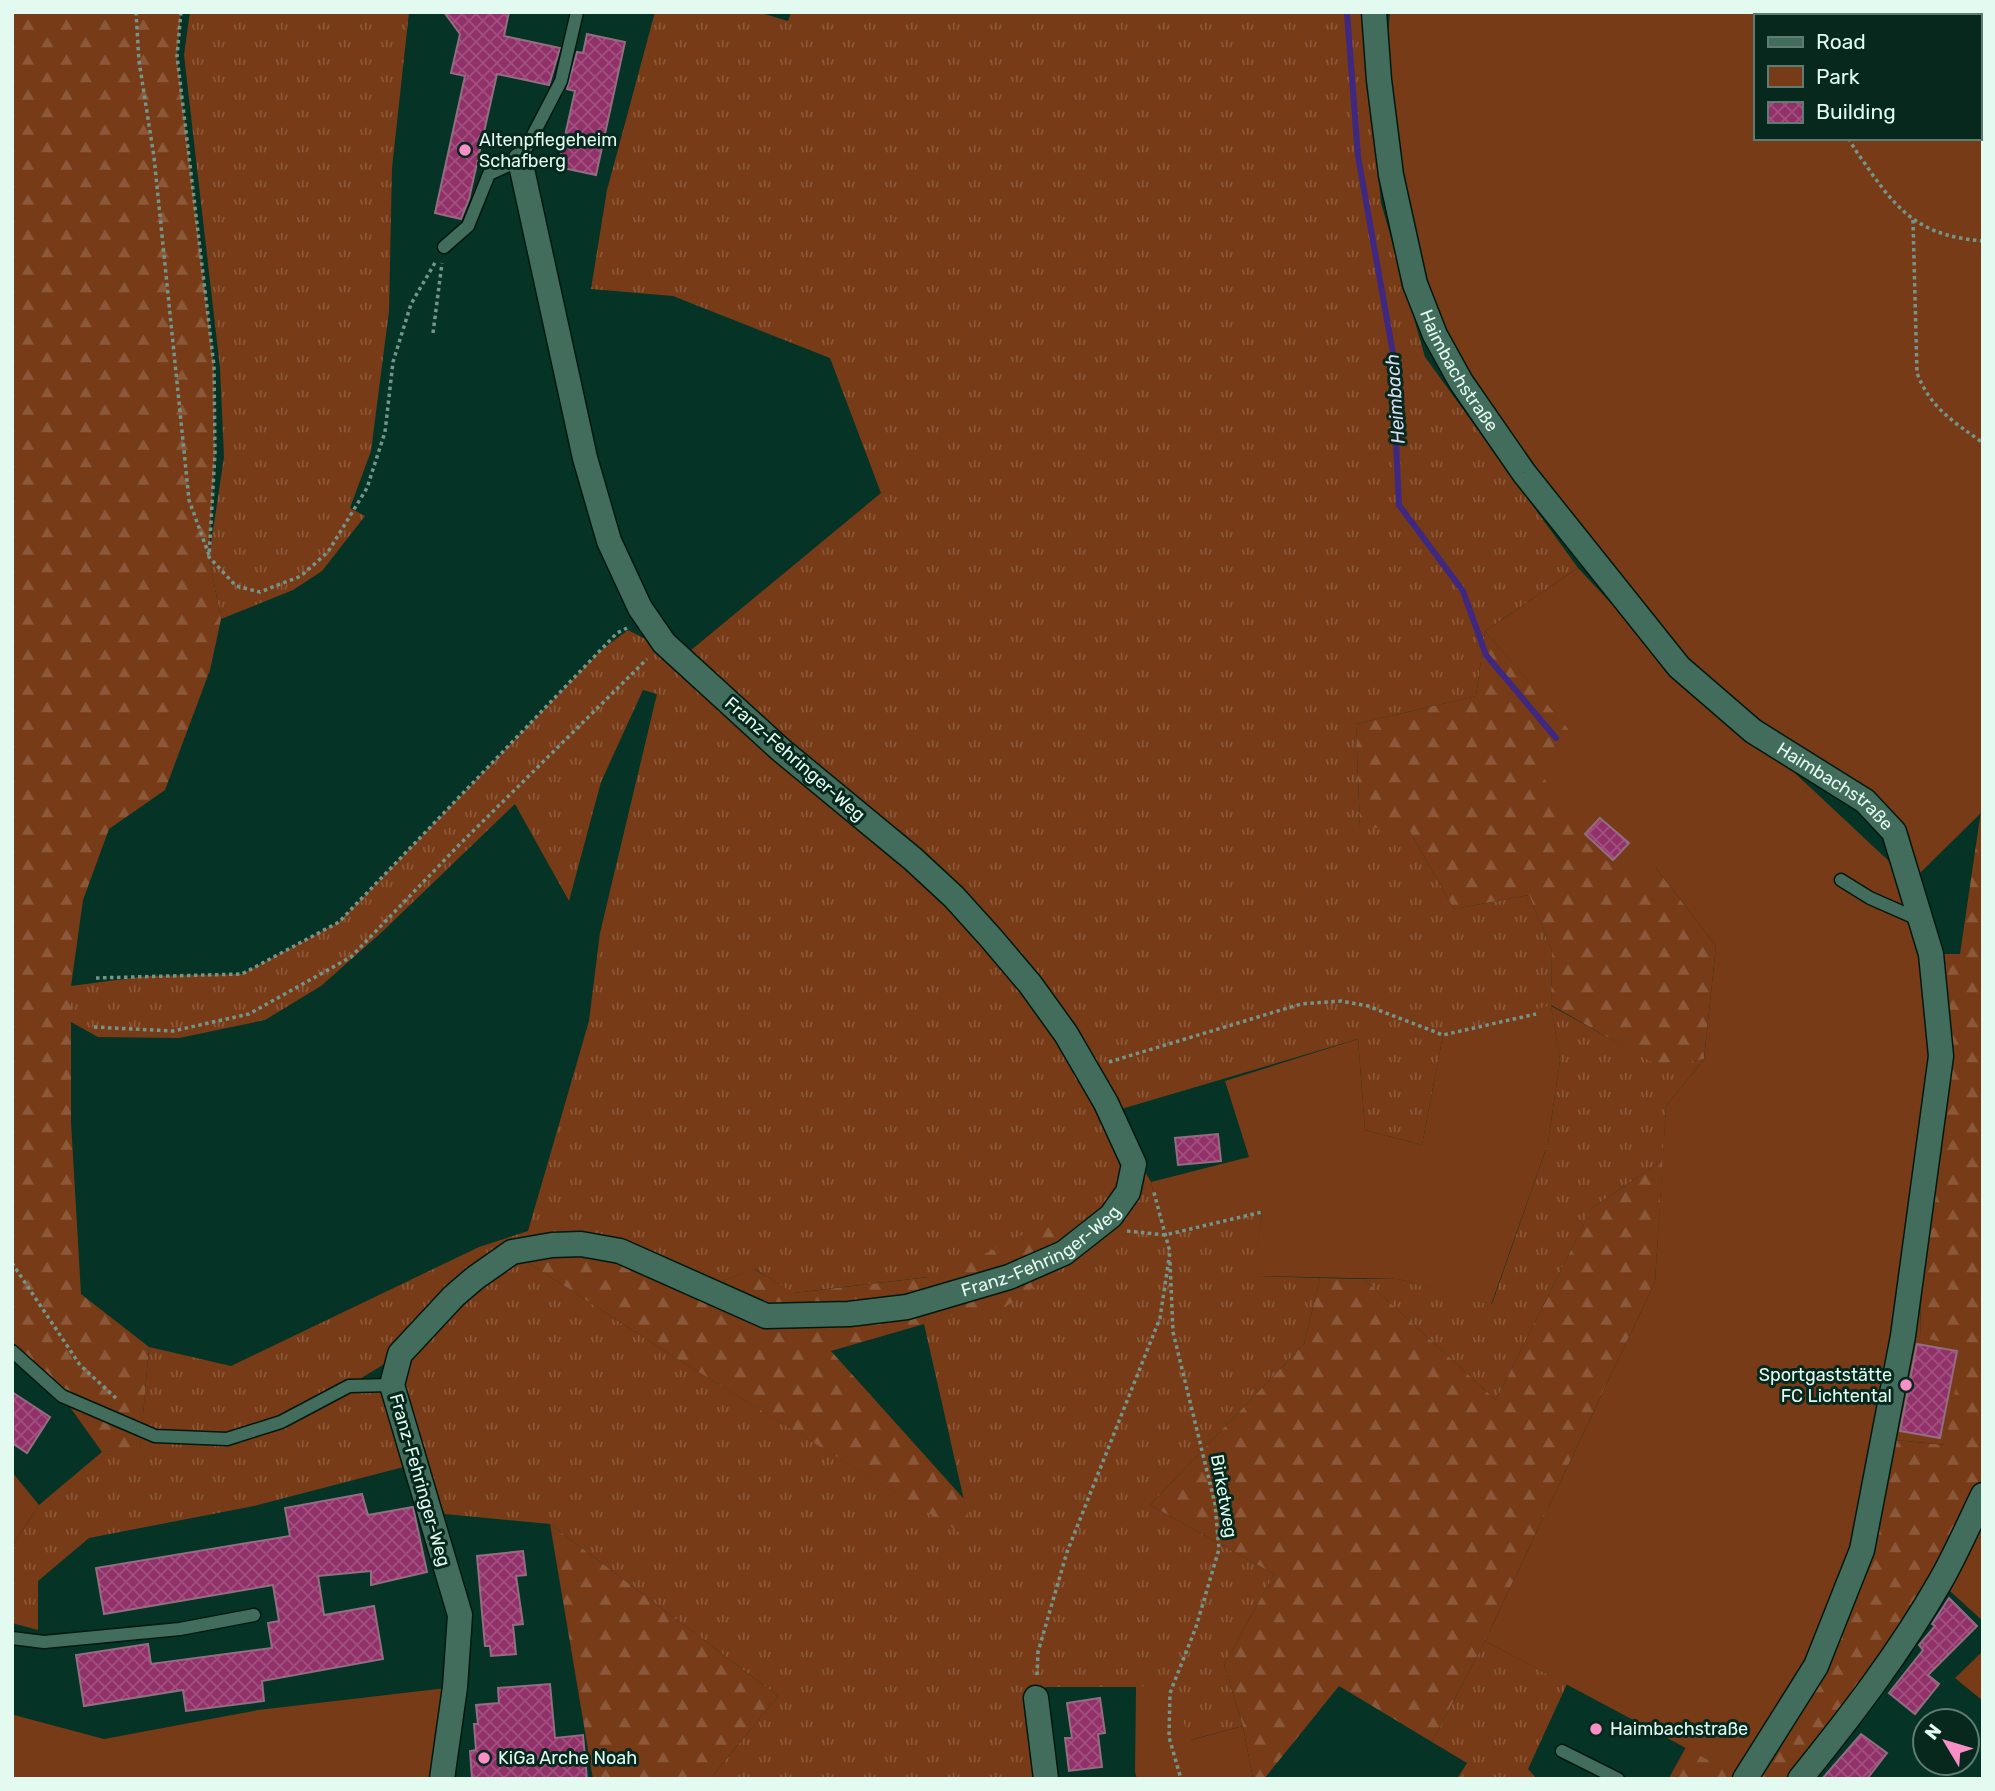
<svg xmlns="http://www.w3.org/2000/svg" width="1995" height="1791" viewBox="0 0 1995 1791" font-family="Rubik,sans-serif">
<defs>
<pattern id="grass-tufts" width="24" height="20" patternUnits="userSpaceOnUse" patternTransform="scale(1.75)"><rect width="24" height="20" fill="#783b17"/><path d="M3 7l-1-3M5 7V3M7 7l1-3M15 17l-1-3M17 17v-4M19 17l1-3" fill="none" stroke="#8b5839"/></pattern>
<pattern id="forest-firs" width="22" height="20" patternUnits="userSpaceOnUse" patternTransform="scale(1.75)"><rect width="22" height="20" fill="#783b17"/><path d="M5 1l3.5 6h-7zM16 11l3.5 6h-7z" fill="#8b5839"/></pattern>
<pattern id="building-cross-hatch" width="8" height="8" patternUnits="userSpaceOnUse" patternTransform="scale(1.75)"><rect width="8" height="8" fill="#923169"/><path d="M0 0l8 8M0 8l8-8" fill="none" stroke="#a1507f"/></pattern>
</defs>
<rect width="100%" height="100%" fill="#053326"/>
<g fill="url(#grass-tufts)" fill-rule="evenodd">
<path d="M190,12H409L392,168L389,311L371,451L350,508L365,516L322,571L293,590L221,619L209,557L224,457L220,368L184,55Z"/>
<path d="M655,12H758L788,21L791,12H1363L1381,203L1425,357L1578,568L1485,631L1476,696L1356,724L1360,828H1408L1454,909L1529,895L1552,951L1551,1006L1660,1066L1704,1059L1666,1106L1663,1160L1592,1208L1496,1400L1364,1279H1398L1492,1304L1548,1143L1560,1060L1551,1006L1443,1035L1422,1145L1365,1130L1358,1039L1111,1112L1151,1182L1165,1235L1262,1212L1254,1276L1320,1278L1304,1344L1150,1505L1274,1574L1224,1665L1243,1726L1190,1740L1168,1687H1046L1036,1698L1032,1779H710L778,1696L550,1524L445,1514L415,1464L254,1506L89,1538L38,1581V1630L12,1623V1546L39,1505L102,1452L140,1449L149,1347L231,1366L479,1247L528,1231L589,1021L600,933L657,694L643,690L601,782L569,901L515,804L382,932L321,986L265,1020L179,1038L98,1037L71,1022V986L147,976L242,974L339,922L600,651L628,630L649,641L870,830L997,954L1062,1038L1109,1109L1091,1056L987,918L920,853L721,688L690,651L881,493L830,358L673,296L591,289L607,190ZM555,1234L609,1239L717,1283L755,1269L793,1293L928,1277L924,1324L973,1540L666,1352L512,1252ZM509,1254L454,1296L418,1335L475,1268ZM400,1355L392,1385H350L399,1355Z"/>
<path d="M1485,1641L1567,1684L1528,1769L1537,1779H1457L1467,1763L1432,1742Z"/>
</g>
<g fill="url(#forest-firs)">
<path d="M12,12H181L177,56L214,366L215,453L209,557L221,619L210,670L165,790L109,829L83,900L71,986V1122L81,1294L149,1347L140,1450L102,1452L62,1396L12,1351Z"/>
<path d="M1485,631L1575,736L1656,868L1716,946L1704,1059L1660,1067L1551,1005L1552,951L1529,895L1454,909L1408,828H1360L1356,724L1476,696Z"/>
<path d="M1982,804L1983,1541L1961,1524L1934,1578L1794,1779H1745L1862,1548L1896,1440L1945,1445L1920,1338L1931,954H1960Z"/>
<path d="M1663,1160L1655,1282L1485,1641L1432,1742L1339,1686L1264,1779H1253L1243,1726L1224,1665L1274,1574L1150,1505L1304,1344L1320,1278L1364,1279L1496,1400L1592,1208Z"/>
<path d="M1053,1219L1077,1228L1075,1260L1002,1309L948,1316L965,1264Z"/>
<path d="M555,1234L717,1283L754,1269L794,1293L929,1277L924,1324L831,1351L964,1499L974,1541L666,1352L512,1252Z"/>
<path d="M550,1524L778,1696L710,1779H593Z"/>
<path d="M1686,1747L1744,1779L1669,1778Z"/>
</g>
<g fill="#783b17" fill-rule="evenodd">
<path d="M1390,12H1983V811L1920,873L1897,819L1741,719L1529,478L1445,345L1411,261L1382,108ZM1755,16H1979V138H1755Z"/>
<path d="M1578,568L1686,683L1782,761L1908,879L1941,1056L1922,1245L1920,1337L1963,1347L1945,1445L1896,1440L1862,1548L1816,1666L1744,1779L1485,1641L1655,1282L1666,1106L1704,1059L1716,946L1656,868L1625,877L1575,833L1538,767L1574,736L1485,631Z"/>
<path d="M1551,1005L1560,1060L1548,1143L1491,1305L1398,1279L1253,1276L1262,1212L1165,1235L1151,1182L1249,1157L1225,1081L1358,1039L1365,1130L1422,1145L1443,1035Z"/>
<path d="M12,1472L39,1505L12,1546Z"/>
<path d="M1961,1524L1983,1541V1621L1940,1582Z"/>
<path d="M1983,1651V1701L1955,1678Z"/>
<path d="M1136,1686L1168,1687L1191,1740L1243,1726L1253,1779H1137L1135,1772Z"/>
<path d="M455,1687L442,1779H13L14,1715L104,1739L258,1710Z"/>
</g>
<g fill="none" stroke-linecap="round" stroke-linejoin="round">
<path stroke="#3e2882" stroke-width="6" d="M1347,12L1358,156L1397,376L1396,443L1399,505L1463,591L1486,655L1556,738"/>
</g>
<g fill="url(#building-cross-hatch)" stroke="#936d80" stroke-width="2">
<path d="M444,12H509L504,36L560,48L549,85L497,74L469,199L461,219L435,213L465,76L451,73L460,34Z"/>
<path d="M587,34L625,42L596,175L558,167L575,91L567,89L577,52L583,53Z"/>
<path d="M1600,818L1629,843L1613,860L1585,834Z"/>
<path d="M1218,1134L1221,1161L1178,1165L1175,1138Z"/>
<path d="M1917,1344L1957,1351L1940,1438L1900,1431Z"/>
<path d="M12,1392L50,1417L27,1453L12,1443Z"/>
<path d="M362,1494L368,1515L413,1507L427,1572L371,1585V1571L318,1576L324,1615L374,1606L383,1659L262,1681L264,1701L186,1711L183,1690L84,1706L76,1655L148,1644L151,1664L272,1648L268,1623L279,1621L273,1585L104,1614L96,1568L290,1536L285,1508Z"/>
<path d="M523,1551L526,1575L516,1576L523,1624L513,1625L516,1654L491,1656L490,1646H485L477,1556Z"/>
<path d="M1949,1598L1977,1626L1928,1675L1939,1684L1915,1714L1889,1693L1923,1650L1919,1645L1935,1626L1932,1624Z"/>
<path d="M550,1684L555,1738L583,1735L587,1779H472L470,1751L476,1750L474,1724H478L476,1705L499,1703L498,1688Z"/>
<path d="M1100,1698L1105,1733L1098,1734L1102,1767L1069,1771L1065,1738H1072L1067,1703Z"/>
<path d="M1861,1734L1887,1753L1867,1779H1822Z"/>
</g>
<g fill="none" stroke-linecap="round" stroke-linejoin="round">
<g stroke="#001910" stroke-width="15">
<g id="service">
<path d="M444,247L468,226L489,174L520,160L561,81L577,12"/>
<path d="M1841,880L1870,898L1920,920"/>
<path d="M12,1351L62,1396L155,1436L227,1439L281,1422L349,1386L392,1385"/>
<path d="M12,1638L44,1642L180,1629L254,1615"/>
<path d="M1562,1751L1618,1779"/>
</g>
</g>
<g stroke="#001910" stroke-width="27">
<g id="minor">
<path id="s1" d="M1374,12L1379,80L1391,175L1415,284L1435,335L1461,382L1524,473L1679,667L1753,731L1865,801L1894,832L1931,954L1941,1056L1903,1336L1862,1550L1816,1666L1745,1779"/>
<path d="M1036,1698L1046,1779"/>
<path id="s2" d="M442,1779L455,1687L460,1615L392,1385L400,1354L454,1296L475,1278L512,1252L552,1245L581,1244L620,1251L766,1316L849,1314L907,1307L1009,1277L1064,1253L1111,1216L1128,1192L1134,1164L1106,1103L1066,1034L1030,984L991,938L954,897L913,859L781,750L664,643L640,608L609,541L585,458L520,160"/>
<path d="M1800,1779C1851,1716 1900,1652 1940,1582C1956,1554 1969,1524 1983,1495"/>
</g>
</g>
<g stroke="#73958a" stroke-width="3.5" stroke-dasharray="3.5 3.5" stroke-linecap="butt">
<path d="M136,12L139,61L154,157L189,500L209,555"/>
<path d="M181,12L177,56L214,366L215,453L209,557L236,586L260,592L301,576L328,552L367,488L385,432L393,362L411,304L436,261"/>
<path d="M1797,12L1798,16"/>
<path d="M1849,138C1854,150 1863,160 1870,171C1902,217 1925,236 1983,241"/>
<path d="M1913,220L1917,373C1931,409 1953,421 1983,443"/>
<path d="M433,333L442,263"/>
<path d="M96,978L242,974L339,922L617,633L627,628"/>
<path d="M94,1027L173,1031L249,1014L351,957L459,845L647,659"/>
<path d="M1109,1062L1301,1004L1341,1001L1368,1006L1443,1035L1536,1014"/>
<path d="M1127,1231L1165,1235L1262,1212"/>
<path d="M1170,1262L1173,1332L1215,1504L1219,1549L1196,1627L1170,1693L1169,1737L1181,1779"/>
<path d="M12,1263L80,1365L118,1400"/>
<path d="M1037,1675L1038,1652L1067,1552L1160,1318L1170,1252L1153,1189"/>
</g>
<use href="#service" stroke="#426c5c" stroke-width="12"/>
<use href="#minor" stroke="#426c5c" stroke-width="24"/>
</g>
<g fill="#fa8fc7" stroke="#06281d" stroke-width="2.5">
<circle cx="465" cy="150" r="7"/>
<circle cx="1906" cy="1385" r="7"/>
<circle cx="1596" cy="1729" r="7"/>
<circle cx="484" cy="1758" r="7"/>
</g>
<g text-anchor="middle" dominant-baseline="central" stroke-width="6" stroke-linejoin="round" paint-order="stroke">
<g font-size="18" fill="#e3faf0" stroke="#06281d" text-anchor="start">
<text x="479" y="140">Altenpflegeheim<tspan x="479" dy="21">Schafberg</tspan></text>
<text x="1892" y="1375" text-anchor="end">Sportgaststätte<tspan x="1892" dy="21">FC Lichtental</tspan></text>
<text x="1610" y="1729">Haimbachstraße</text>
<text x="498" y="1758">KiGa Arche Noah</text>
</g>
<g font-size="18" fill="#e3faf0" stroke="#06281d">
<text stroke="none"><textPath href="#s1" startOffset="373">Haimbachstraße</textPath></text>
<text transform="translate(795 759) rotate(41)">Franz-Fehringer-Weg</text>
<text stroke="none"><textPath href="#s1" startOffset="940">Haimbachstraße</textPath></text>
<text stroke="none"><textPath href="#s2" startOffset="1146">Franz-Fehringer-Weg</textPath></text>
<text transform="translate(420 1480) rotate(74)">Franz-Fehringer-Weg</text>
<text transform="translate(1224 1496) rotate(80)">Birketweg</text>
</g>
<g font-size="19" font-style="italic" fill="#dbdaf3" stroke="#06281d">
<text transform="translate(1395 399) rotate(-94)">Heimbach</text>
</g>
</g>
<rect width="1995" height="1791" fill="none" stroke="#e3faf0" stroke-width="28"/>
<rect x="1754" y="14" width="228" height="126" fill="#06281d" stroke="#5e7c71" stroke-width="2"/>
<rect x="1768" y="37" width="35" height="10" fill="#426c5c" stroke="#5e7c71" stroke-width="2"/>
<text x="1816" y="49" font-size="21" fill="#e3faf0">Road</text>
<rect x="1768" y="66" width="35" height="21" fill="#783b17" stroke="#5e7c71" stroke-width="2"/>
<text x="1816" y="84" font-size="21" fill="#e3faf0">Park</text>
<rect x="1768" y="102" width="35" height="21" fill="url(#building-cross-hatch)" stroke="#5e7c71" stroke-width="2"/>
<text x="1816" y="119" font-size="21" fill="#e3faf0">Building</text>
<g transform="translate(1946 1742) rotate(308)"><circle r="33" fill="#06281d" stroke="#5e7c71" stroke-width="2"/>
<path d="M0-5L12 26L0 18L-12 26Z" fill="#fa8fc7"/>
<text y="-10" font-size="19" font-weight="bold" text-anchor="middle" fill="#e3faf0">N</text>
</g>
</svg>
